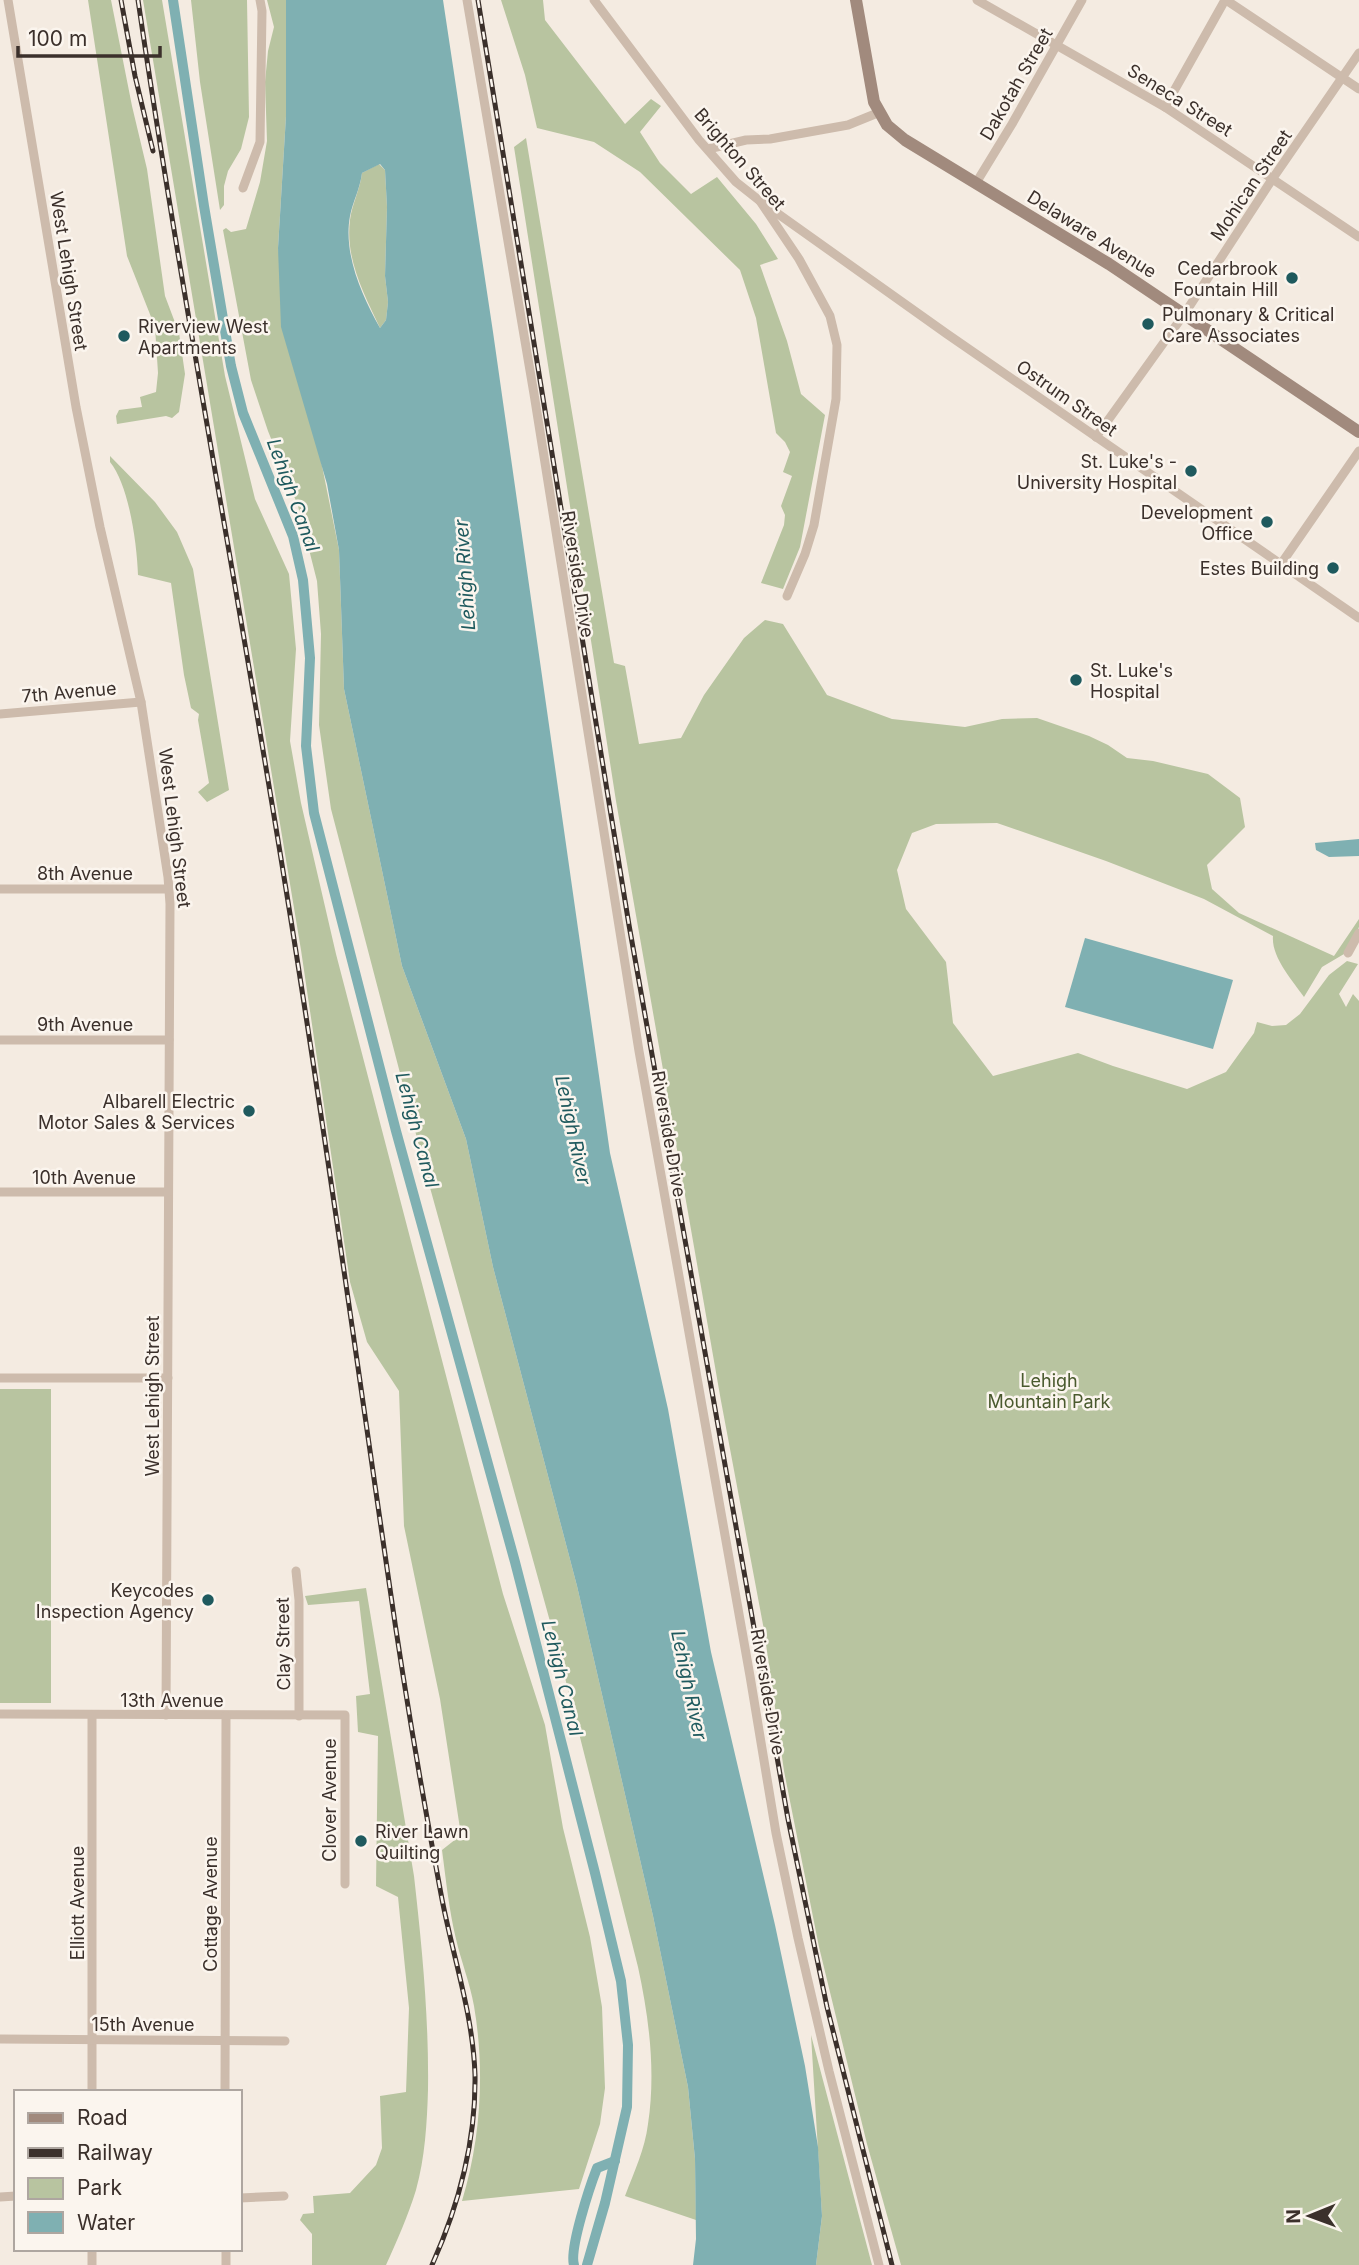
<svg xmlns="http://www.w3.org/2000/svg" width="1359" height="2265" viewBox="0 0 1359 2265" font-family="Inter,sans-serif">
<rect width="100%" height="100%" fill="#f4ebe1"/>
<g fill="#b8c4a0">
<path d="M88,0H111L132,106L147,169L165,296L179,333L185,374L179,412L172,418L166,416L117,424L116,416L119,410L142,407L140,397L156,392L158,373L155,327L127,256Z"/>
<path d="M143,0H162L225,376L255,499L289,574L296,649L290,741L301,803L336,954L503,1594L545,1725L563,1828L590,1937L602,2007L605,2088L600,2124L579,2189L462,2201C481,2139 485,2070 474,2006C470,1983 461,1961 456,1939C449,1910 446,1880 442,1850L461,1835L440,1699L404,1526L399,1391L367,1342L350,1282L301,950Z"/>
<path d="M191,0H247L249,117L241,149L228,171L224,186V205L220,210L200,82Z"/>
<path d="M267,0H286V116L278,248L339,550L344,689L402,966L466,1139L493,1267L577,1586L653,1916L688,2087L695,2159L696,2220L625,2196C634,2172 645,2149 648,2124C656,2071 649,2018 638,1967L559,1654L429,1184L331,809L319,725L321,634L317,581L298,506L268,431L251,380L223,230L226,228L231,232L246,229L260,182L267,141L265,82L268,51L274,27Z"/>
<path d="M501,0H543L545,20L625,124L651,99L661,106L640,132L660,163L691,194L717,177L756,224L778,259L760,265L787,341L801,394L825,415L800,547L783,589L761,583L784,525L785,515L781,506L792,476L783,472L790,452L785,442L776,433L756,318L740,270L640,172L594,142L537,128L525,75Z"/>
<path d="M526,138L614,663L625,666L639,744L681,738L704,695L744,638L765,620L783,624L827,695L892,719L965,727L1002,719L1037,718L1089,736L1108,745L1127,758L1153,761L1208,774L1240,798L1245,827L1207,865L1212,889L1239,913L1334,956L1359,919V927L1344,954L1322,967L1304,997C1293,981 1271,957 1273,936L1204,899L1106,861L997,823L936,824L912,833L897,870L906,909L946,962L953,1023L993,1076L1078,1053L1113,1066L1187,1089L1226,1072L1254,1033L1257,1022L1272,1026L1286,1025L1300,1014L1329,975L1347,961L1358,964L1339,994L1346,1007L1353,994L1359,1001V2265H901L867,2144L819,1947L784,1771L764,1630L721,1401L616,801L514,147Z"/>
<path d="M379,164L385,170L387,207L385,276L388,302L386,320L380,328C364,294 345,259 350,220C352,204 360,190 362,173Z"/>
<path d="M110,456L155,502L177,532L193,569L229,790L207,802L198,792L209,783L198,720L199,714L191,708L184,675L171,583L138,575C137,544 129,485 110,462Z"/>
<rect x="0" y="1389" width="51" height="314"/>
<path d="M366,1588L414,1876C422,1947 429,2018 428,2090C427,2123 425,2158 416,2190C408,2216 397,2241 386,2265H312V2234L300,2220L303,2214L314,2213L313,2196L350,2193L376,2165L382,2148L380,2096L406,2092L409,2008L398,1897L376,1886L378,1736L358,1732L356,1696L370,1694L359,1601L308,1605L305,1596Z"/>
<path d="M811,2035L872,2265H816L822,2216Z"/>
</g>
<g fill="#7fb0b2" fill-rule="evenodd">
<path d="M286,0H443L493,332L610,1153L668,1409L711,1652L775,1925L805,2066L818,2147L822,2216L816,2265H693L696,2239L695,2159L688,2087L653,1916L577,1586L493,1267L466,1139L402,966L344,689L339,550L327,484L281,327L278,248L286,116ZM380,164L385,170L387,207L385,276L388,302L386,320L380,328C362,296 343,254 350,216C353,201 360,189 362,173Z"/>
<path d="M1359,839V856L1329,857L1316,850L1315,843Z"/>
<path d="M1085,938L1233,980L1213,1049L1065,1007Z"/>
</g>
<g fill="none" stroke-linecap="round" stroke-linejoin="round">
<g stroke="#7fb0b2" stroke-width="10">
<path d="M173,0L204,206L231,366L243,413L293,536L303,580L310,658L306,746L314,813L396,1131L515,1562L595,1873L621,1981L628,2045L627,2107L605,2203L587,2265"/>
<path d="M574,2265C569,2249 590,2186 597,2168L615,2161"/>
</g>
<g stroke="#cdbbac" stroke-width="9">
<path d="M8,0L76,407L100,527L141,702L168,877L170,904L166,1715"/>
<path d="M467,0L534,394L639,1051L750,1676L776,1833L798,1938L829,2071L879,2265"/>
<path d="M594,0L699,140L736,182L760,201L799,259L830,316L837,345L836,399L814,525L805,554L787,596"/>
<path d="M977,0L1165,107L1359,237"/>
<path d="M1226,0L1359,89"/>
<path d="M1165,107L1225,0"/>
<path d="M708,149L746,140L770,139L848,125L880,112"/>
<path d="M976,183L1012,124L1082,0"/>
<path d="M243,188L260,142L262,11L260,0"/>
<path d="M760,201L947,334L1359,618"/>
<path d="M1096,437L1185,313L1273,178L1359,53"/>
<path d="M1281,564L1359,451"/>
<path d="M0,714L141,702"/>
<path d="M0,889H169"/>
<path d="M1348,953L1359,933"/>
<path d="M0,1040H169"/>
<path d="M0,1192H168"/>
<path d="M0,1378H168"/>
<path d="M296,1571L299,1600V1716"/>
<path d="M0,1714L345,1715V1884"/>
<path d="M92,1715V2092"/>
<path d="M0,2039L285,2041"/>
<path d="M225,2092L226,1716"/>
<path d="M0,2197L16,2196"/>
<path d="M240,2198L284,2196"/>
<path d="M92,2249V2265"/>
<path d="M226,2249V2265"/>
</g>
<path stroke="#a18a7d" stroke-width="12" d="M856,0L874,102L887,125L905,140L1109,264L1359,432"/>
<g stroke="#3b302b" stroke-width="5">
<g id="rail">
<path d="M121,0L135,76L153,151"/>
<path d="M138,0C181,293 237,585 284,877C322,1109 354,1342 388,1575C403,1681 421,1788 441,1894C452,1954 473,2013 475,2075C476,2141 459,2205 432,2265"/>
<path d="M478,0L629,925L788,1819L827,2007L892,2265"/>
</g>
</g>
<use href="#rail" stroke="#fbf5ee" stroke-width="2.5" stroke-dasharray="8" stroke-linecap="butt"/>
</g>
<g fill="#1f5a5e" stroke="#fbf5ee" stroke-width="2.5">
<circle cx="1292" cy="278" r="7"/>
<circle cx="1148" cy="324" r="7"/>
<circle cx="124" cy="336" r="7"/>
<circle cx="1191" cy="471" r="7"/>
<circle cx="1267" cy="522" r="7"/>
<circle cx="1333" cy="568" r="7"/>
<circle cx="1076" cy="680" r="7"/>
<circle cx="249" cy="1111" r="7"/>
<circle cx="208" cy="1600" r="7"/>
<circle cx="361" cy="1841" r="7"/>
</g>
<g text-anchor="middle" dominant-baseline="central" stroke-width="5" stroke-linejoin="round" paint-order="stroke">
<g font-size="18" fill="#3b302b" stroke="#fbf5ee">
<text transform="translate(1016 84) rotate(-60)">Dakotah Street</text>
<text transform="translate(1180 100) rotate(32)">Seneca Street</text>
<text transform="translate(740 159) rotate(49)">Brighton Street</text>
<text transform="translate(1251 185) rotate(-56)">Mohican Street</text>
<text transform="translate(1092 234) rotate(32)">Delaware Avenue</text>
<text transform="translate(69 271) rotate(81)">West Lehigh Street</text>
<text transform="translate(1067 398) rotate(35)">Ostrum Street</text>
<text transform="translate(578 574) rotate(81)">Riverside Drive</text>
<text transform="translate(69 692) rotate(-5)">7th Avenue</text>
<text transform="translate(175 828) rotate(83)">West Lehigh Street</text>
<text x="85" y="873">8th Avenue</text>
<text x="85" y="1024">9th Avenue</text>
<text transform="translate(669 1134) rotate(80)">Riverside Drive</text>
<text x="84" y="1177">10th Avenue</text>
<text transform="translate(152 1396) rotate(-90)">West Lehigh Street</text>
<text transform="translate(283 1644) rotate(-91)">Clay Street</text>
<text transform="translate(768 1692) rotate(80)">Riverside Drive</text>
<text x="172" y="1700">13th Avenue</text>
<text transform="translate(329 1800) rotate(-90)">Clover Avenue</text>
<text transform="translate(77 1903) rotate(-90)">Elliott Avenue</text>
<text transform="translate(210 1904) rotate(-90)">Cottage Avenue</text>
<text x="143" y="2024">15th Avenue</text>
</g>
<g font-size="18" fill="#3b302b" stroke="#fbf5ee" text-anchor="end">
<text x="1278" y="268">Cedarbrook<tspan x="1278" dy="21">Fountain Hill</tspan></text>
<text x="1162" y="314" text-anchor="start">Pulmonary &amp; Critical<tspan x="1162" dy="21">Care Associates</tspan></text>
<text x="138" y="326" text-anchor="start">Riverview West<tspan x="138" dy="21">Apartments</tspan></text>
<text x="1177" y="461">St. Luke's -<tspan x="1177" dy="21">University Hospital</tspan></text>
<text x="1253" y="512">Development<tspan x="1253" dy="21">Office</tspan></text>
<text x="1319" y="568">Estes Building</text>
<text x="1090" y="670" text-anchor="start">St. Luke's<tspan x="1090" dy="21">Hospital</tspan></text>
<text x="235" y="1101">Albarell Electric<tspan x="235" dy="21">Motor Sales &amp; Services</tspan></text>
<text x="194" y="1590">Keycodes<tspan x="194" dy="21">Inspection Agency</tspan></text>
<text x="375" y="1831" text-anchor="start">River Lawn<tspan x="375" dy="21">Quilting</tspan></text>
</g>
<g font-size="18" fill="#4a5a2e" stroke="#fbf5ee">
<text x="1049" y="1380">Lehigh<tspan x="1049" dy="21">Mountain Park</tspan></text>
</g>
<g font-size="19" font-style="italic" fill="#1f5a5e" stroke="#fbf5ee">
<text transform="translate(293 495) rotate(70)">Lehigh Canal</text>
<text transform="translate(465 575) rotate(-94)">Lehigh River</text>
<text transform="translate(417 1130) rotate(75)">Lehigh Canal</text>
<text transform="translate(573 1130) rotate(78)">Lehigh River</text>
<text transform="translate(562 1678) rotate(76)">Lehigh Canal</text>
<text transform="translate(689 1685) rotate(78)">Lehigh River</text>
</g>
</g>
<rect x="14" y="2090" width="228" height="161" fill="#fbf5ee" stroke="#aea6a0" stroke-width="2"/>
<rect x="28" y="2113" width="35" height="10" fill="#a18a7d" stroke="#aea6a0" stroke-width="2"/>
<text x="77" y="2125" font-size="21" fill="#3b302b">Road</text>
<rect x="28" y="2148" width="35" height="10" fill="#3b302b" stroke="#aea6a0" stroke-width="2"/>
<text x="77" y="2160" font-size="21" fill="#3b302b">Railway</text>
<rect x="28" y="2178" width="35" height="21" fill="#b8c4a0" stroke="#aea6a0" stroke-width="2"/>
<text x="77" y="2195" font-size="21" fill="#3b302b">Park</text>
<rect x="28" y="2212" width="35" height="21" fill="#7fb0b2" stroke="#aea6a0" stroke-width="2"/>
<text x="77" y="2230" font-size="21" fill="#3b302b">Water</text>
<g transform="translate(1310 2216) rotate(269)" stroke="#fbf5ee" stroke-width="5" paint-order="stroke">
<path d="M0-5L12 26L0 18L-12 26Z" fill="#3b302b"/>
<text y="-10" font-size="19" font-weight="bold" text-anchor="middle" fill="#3b302b">N</text>
</g>
<path d="M18 46v10h142v-10" fill="none" stroke="#3b302b" stroke-width="3.5"/>
<text x="28" y="46" font-size="21" fill="#3b302b" stroke="#fbf5ee" stroke-width="5" paint-order="stroke">100 m</text>
</svg>
